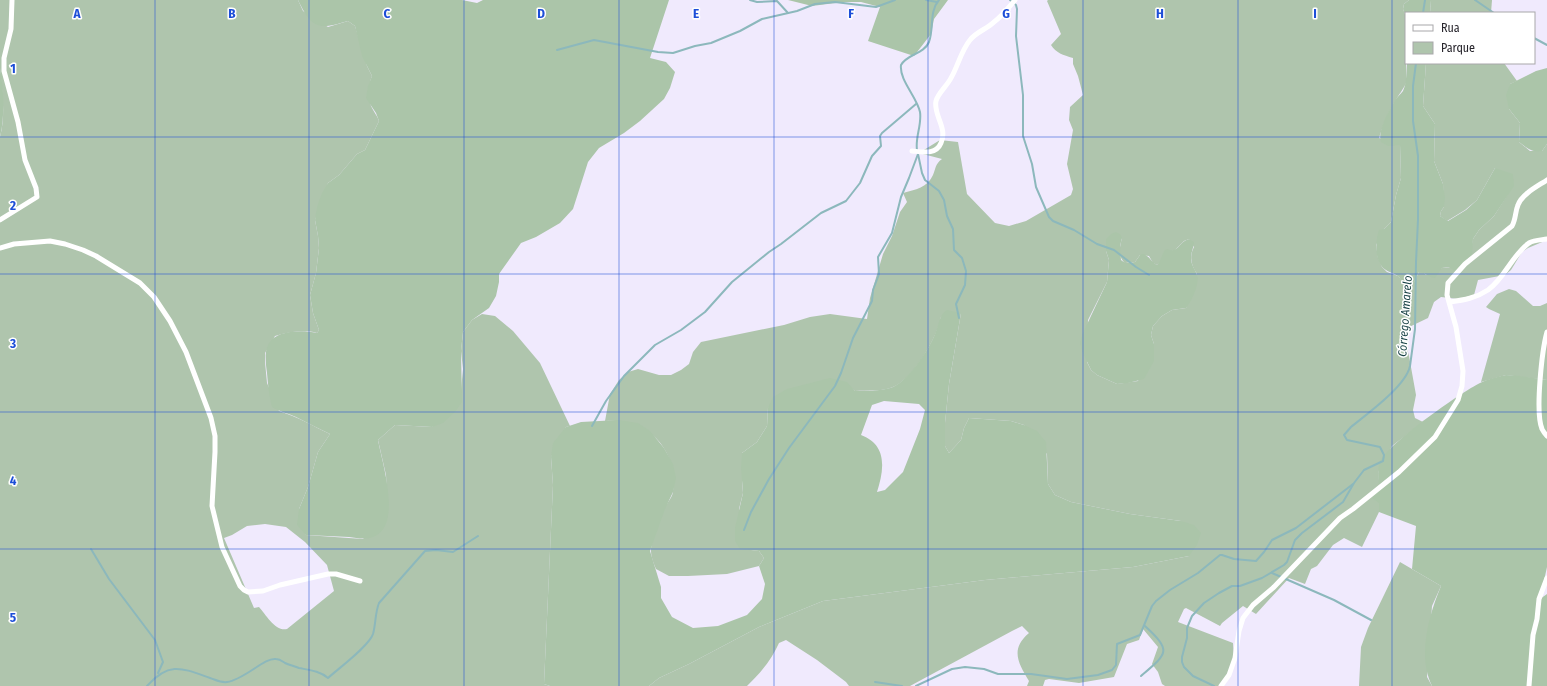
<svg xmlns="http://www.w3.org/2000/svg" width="1547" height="686" viewBox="0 0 1547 686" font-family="'Fira Sans Condensed',sans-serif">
<rect width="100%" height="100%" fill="#f0eafd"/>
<g fill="#afc5ad" fill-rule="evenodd">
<path d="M0,0H298L303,11L328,27L348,21L355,26L367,66L372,76C368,86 368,96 371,106C373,111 377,115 379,121L365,150L357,154L339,175L328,183L315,220L318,236L319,248L316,273L310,295L313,313L319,330L317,333C304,329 289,332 275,336L265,353V362L267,383L279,411C298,417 313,426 330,434L318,452L308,487L299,509L306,535L363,539L388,512L386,475L378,440L395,425L432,427L461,390L463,369L461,351L463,332L472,320L482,314L495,316L513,331L540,363L570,426L566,427L551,457L553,485L544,684L550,686H0V137C6,114 2,91 0,68C0,45 0,22 0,0ZM265,524L286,527L305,542L327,565L334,591L287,629C276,632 266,615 259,607L254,608L224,538L232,535L247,526Z"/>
<path d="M1048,0H1409L1404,4L1403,9L1406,17V83C1403,90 1399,94 1396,100C1388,112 1383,125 1379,138L1400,145L1401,178L1396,195L1391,222L1384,229L1376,245L1378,258L1382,267L1387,272L1398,276L1401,279L1403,284L1414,282L1419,272H1423L1426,275L1442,268L1460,266L1469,259L1473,239L1479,230L1494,216L1508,194L1495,168L1477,200L1465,210L1447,221L1440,216L1441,211L1444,207L1443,184L1434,161L1435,124L1423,106L1426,63H1504L1517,81L1510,84L1509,109L1520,123L1519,142L1530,151H1542L1547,144V240L1528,248L1522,252L1511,270L1505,275L1478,280L1474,295L1459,299L1441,297L1434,302L1428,318L1405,329L1404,336L1409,356L1416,395L1413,410L1415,418L1423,422L1392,446L1378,472L1380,489L1379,512L1362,547L1344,538L1333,545L1317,566L1311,569L1305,584L1289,578L1256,614L1243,606L1222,623L1220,626L1186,608L1184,609L1178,622L1233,643C1234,661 1236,672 1223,686H1165L1162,684L1158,672L1152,664L1158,647L1143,629L1139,640L1127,644L1114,677L1079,683L1049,679L1045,680L1043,686H1027L1029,681C1018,663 1010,649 1029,633L1022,626L1012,631L910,686H849L846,682L817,660L786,640L779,643C772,659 760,674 747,686H649L659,678L689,664L759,627L823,601L985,580L1133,567L1189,556L1181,521L1130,514L1071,502L1055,495L1048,484L1047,454L1024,425L1011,421L969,418L964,428L961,440L949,453L945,446V423L949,384L961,313L941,317C937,338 913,379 893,387C882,392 867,390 855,391L851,388L768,408L767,426L757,442L742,453V482L743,493L739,509L751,550L759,551L764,558L759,566L727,574L688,576H669L656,569C654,564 651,557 651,551C650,545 662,514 665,507C668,502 673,496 673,491C678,449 647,417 605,421L610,394L619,380L628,372L638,369L659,375H671L681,370L689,364L693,352L701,342L784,325L810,317L830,314L867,319L870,298L883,254L892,236L900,212L907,202L903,193C915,190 928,187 933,175C936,168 935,164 942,159L919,153L940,140L958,142L967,194L995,223L1009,226L1026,221L1071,195L1073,189L1067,164L1073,130L1069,120L1070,107L1083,95L1078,76L1073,64V58C1063,55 1056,53 1051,45L1061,34L1047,1ZM1122,238C1120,246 1117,256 1125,263L1135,262L1140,255L1149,256L1153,263L1157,265L1172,251L1175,250L1184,241L1189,239L1194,247C1189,257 1191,265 1197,274L1186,308L1172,310L1162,316L1153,326L1151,335L1154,344L1138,381L1117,384L1097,375L1091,370L1087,362L1088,320L1107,282L1109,260L1106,251Z"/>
<path d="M1431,0H1492L1491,13H1430Z"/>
<path d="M1509,289L1516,291L1533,306H1540L1547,303V380L1506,375L1481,382L1500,314L1489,309L1486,307L1497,294Z"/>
<path d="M1400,562L1441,586L1432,606L1427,677L1432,686H1359L1361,647L1368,628Z"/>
</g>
<g fill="#abc5a9" fill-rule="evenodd">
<path d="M298,0H462L477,3L483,0H669L650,58L666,62L675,72L670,88L664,99L640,121L624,133L599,148L588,162L573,209L560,223L536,237L521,243L499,274V282L496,296L489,308L472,320L463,332L461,351L462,402L455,412L443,423L432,427L395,425L378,440C382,462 403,527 373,537C365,540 357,538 349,537C335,536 320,536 306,535L297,525L299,509L308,487L318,452L330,434C318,428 307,423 296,417C288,413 280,412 272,407C269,396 268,385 267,373C264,352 264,336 290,332C299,331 308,331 317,333L319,330L313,313L310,295L316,273L319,248L318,236L315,220L317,207L322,193L328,183L339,175L357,154L365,150L379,121L376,113L366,98L368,86L372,76L362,56L355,26L348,21C318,30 312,29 298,0Z"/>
<path d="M788,0H948L934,19L931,34L914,56L868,41L880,7L861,2H843L812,6Z"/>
<path d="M1409,0H1431L1430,13H1406V17L1403,9L1404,4Z"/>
<path d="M1407,63H1426L1423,106L1435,124L1434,161L1443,184L1445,198L1444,207L1441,211L1440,216L1448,221L1466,210L1477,200L1495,168L1513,174L1514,186L1494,216L1479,230L1473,239L1472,255L1455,271L1449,267L1442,268L1435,278C1429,278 1425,272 1419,272L1414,282L1406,288C1403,284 1402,280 1399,277C1395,273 1390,273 1386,270C1374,263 1375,241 1379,230L1384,229L1391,222L1396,195L1401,178L1400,145L1388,146L1381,142C1377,131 1390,108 1396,99C1398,96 1401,94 1403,91C1407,83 1406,72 1407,63Z"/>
<path d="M0,68C4,90 5,116 0,137Z"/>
<path d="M1547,68V144L1542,151C1532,153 1527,148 1519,142L1520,123L1509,109L1506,95L1510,84L1536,71Z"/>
<path d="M1116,232L1120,234L1122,238L1120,246L1121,260C1126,264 1129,263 1135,262L1140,255L1143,254C1150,256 1151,262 1157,265L1160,261L1164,251L1167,249C1179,254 1178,242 1189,239L1194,242C1194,247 1191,252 1191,258C1191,265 1195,269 1197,275C1200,284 1191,302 1186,308L1172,310L1162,316L1153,326L1151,335L1154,344V361L1144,379L1128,383L1117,384L1097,375L1091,370L1082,351L1080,343L1082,335L1107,282L1109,260L1106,251V239L1111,234Z"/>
<path d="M947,310L961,313L949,384L945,423V446L949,453L961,440L964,428L969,418L1011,421L1024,425L1037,431L1046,442L1048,484L1055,495L1071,502L1130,514L1181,521L1194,525L1201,533L1197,545L1189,556L1133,567L985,580L823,601L759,627L689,664L659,678L649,686H550L544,684L553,485L551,457L553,443L566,427L581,422L618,420L638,423L650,431L664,448L673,464L676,478L673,492L665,509L650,551L661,587V598L672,617L693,628L718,626L747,615L762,599L765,584L759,566L764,558L759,551L740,549L735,541V528L743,493L741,468L742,453L757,442L767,426L768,408L773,397L787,389L830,378L847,382L855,391C867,391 879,391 890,388C906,384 929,350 935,334C939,325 939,315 947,310ZM884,401L919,404L925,410L920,429L903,472L885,490L877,492C884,470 888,445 861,435L872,405Z"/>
<path d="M1506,375L1520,376L1547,380V567L1540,599L1547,594V686H1432C1417,655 1429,615 1441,586L1412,569L1416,526L1379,512V503L1372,498L1380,489C1378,480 1377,470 1380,462C1386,445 1461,392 1480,383C1488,379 1497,377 1506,375Z"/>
</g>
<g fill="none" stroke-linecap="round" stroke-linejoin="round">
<g stroke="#8cb8bc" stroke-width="2">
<path d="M750,0L757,2L777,1L788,13"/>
<path d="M926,0L937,2"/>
<path d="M1010,0L1016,5L1017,9L1016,36L1023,95V136L1032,164L1036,187L1049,217L1053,221L1074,230L1097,244L1114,250L1136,267L1149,275"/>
<path d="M1475,0L1494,13"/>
<path d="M1423,13L1425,0"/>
<path d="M1534,38L1547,45"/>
<path d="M557,50L594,40L658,52L673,53L695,46L711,43L740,31L762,19L797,11L815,4L835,2L876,7L895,0"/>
<path d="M917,150C915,137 922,125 920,112C917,97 899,80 901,65C907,54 924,54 929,42C934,29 929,11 939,0"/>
<path d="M918,154L922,173L925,180L939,191L944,200L947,216L953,229L954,250L962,258L966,271L965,285L956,304L959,318"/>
<path d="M592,426L606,401L624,376L655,345L681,330L705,312L732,282L769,252L781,244L821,213L846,201L860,183L872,156L881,146L880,136L882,133L916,104"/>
<path d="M744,530L751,512L769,479L789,448L835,386L841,373L853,338L872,301L873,290L879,274L878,257L892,233L901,197L909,178L918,154"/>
<path d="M91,549L109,579L155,640L163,662L158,673"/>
<path d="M1272,573L1334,600L1371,620"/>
<path d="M1141,676C1168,653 1172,651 1145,626"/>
<path d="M875,682L902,686"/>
<path d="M147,686C169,661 182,668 210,678C216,680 221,683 227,682C244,680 265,657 276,659C280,659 282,661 285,663C289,665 294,666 299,668C309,670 320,671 328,678C339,668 369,646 373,634C376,623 375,613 379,603L425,551L436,550L453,552L478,536"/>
<path d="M916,686L952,669L965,667L984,669L998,674H1031L1067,679L1098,675L1112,670L1116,665L1117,644L1140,635L1152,606L1156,601L1170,590L1198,573L1220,555H1222L1234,559L1256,561L1264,552L1272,540L1296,528L1353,484"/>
<path d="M1214,686L1193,676L1184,667L1182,662V657L1187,638V628L1192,616L1204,603L1219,593L1232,586H1240L1262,578L1284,565L1287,562L1295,540L1302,533L1343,502L1354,483L1364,470L1383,461L1384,455L1380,447L1347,440L1344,435L1351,427C1367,414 1406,386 1410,366L1415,329L1416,262L1418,220V156L1413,121V86L1416,63"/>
</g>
<g stroke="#fff" stroke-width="5">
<path d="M912,151C923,152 936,155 941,143C948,128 933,115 936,101C938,93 947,86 951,78C958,66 961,51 970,40C976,32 987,29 994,22C1002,16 1009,7 1015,0"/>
<path d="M0,220L37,197L36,188L25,160L18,122L4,71V58L11,29L12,0"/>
<path d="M0,248L14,244L50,241L65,244L83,250L96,256L140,283L154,297L170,321L186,352L211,418L215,436V452L212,506L222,547L240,586L244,590L248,592L263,591L280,585L328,574H336L360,581"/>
<path d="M1450,302C1464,300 1476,298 1488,290C1505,278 1512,255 1529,243C1534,240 1541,240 1547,239"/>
<path d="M1547,332C1542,350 1535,412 1542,429C1543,431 1545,434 1547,436"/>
<path d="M1221,686L1229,675L1235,658L1239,631L1243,618L1253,605L1274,587L1340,518L1353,509L1399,472L1435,437L1458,400L1462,386L1463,371L1456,327L1447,295L1448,283L1465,264L1512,226C1516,219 1515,212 1518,205C1522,194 1538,186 1547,180"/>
<path d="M1529,686L1533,635L1537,619L1539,599L1547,578"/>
</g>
</g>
<path fill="none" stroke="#1d4ed8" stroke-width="1" stroke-opacity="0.55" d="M155,0V686M309,0V686M464,0V686M619,0V686M774,0V686M928,0V686M1083,0V686M1238,0V686M1392,0V686M0,137H1547M0,274H1547M0,412H1547M0,549H1547"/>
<g text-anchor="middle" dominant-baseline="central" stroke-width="3" stroke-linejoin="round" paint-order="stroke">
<g font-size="12" font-style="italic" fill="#184246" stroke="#fff">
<text transform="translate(1405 316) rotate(-86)">Córrego Amarelo</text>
</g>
</g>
<g font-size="13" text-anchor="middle" font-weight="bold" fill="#1d4ed8" stroke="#fff" stroke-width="3" stroke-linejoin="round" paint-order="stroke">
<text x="77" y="18">A</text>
<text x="232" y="18">B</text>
<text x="387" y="18">C</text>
<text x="541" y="18">D</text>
<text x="696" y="18">E</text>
<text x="851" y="18">F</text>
<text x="1006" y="18">G</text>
<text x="1160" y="18">H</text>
<text x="1315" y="18">I</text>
<text x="13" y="73">1</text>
<text x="13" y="210">2</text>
<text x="13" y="348">3</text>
<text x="13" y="485">4</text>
<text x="13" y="622">5</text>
</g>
<rect x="1405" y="12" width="130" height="52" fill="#ffffff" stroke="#a8a7aa"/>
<rect x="1413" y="25" width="20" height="6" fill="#ffffff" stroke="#a8a7aa"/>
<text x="1441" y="32" font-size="12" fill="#26242b">Rua</text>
<rect x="1413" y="42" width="20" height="12" fill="#afc5ad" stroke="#a8a7aa"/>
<text x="1441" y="52" font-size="12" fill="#26242b">Parque</text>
</svg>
